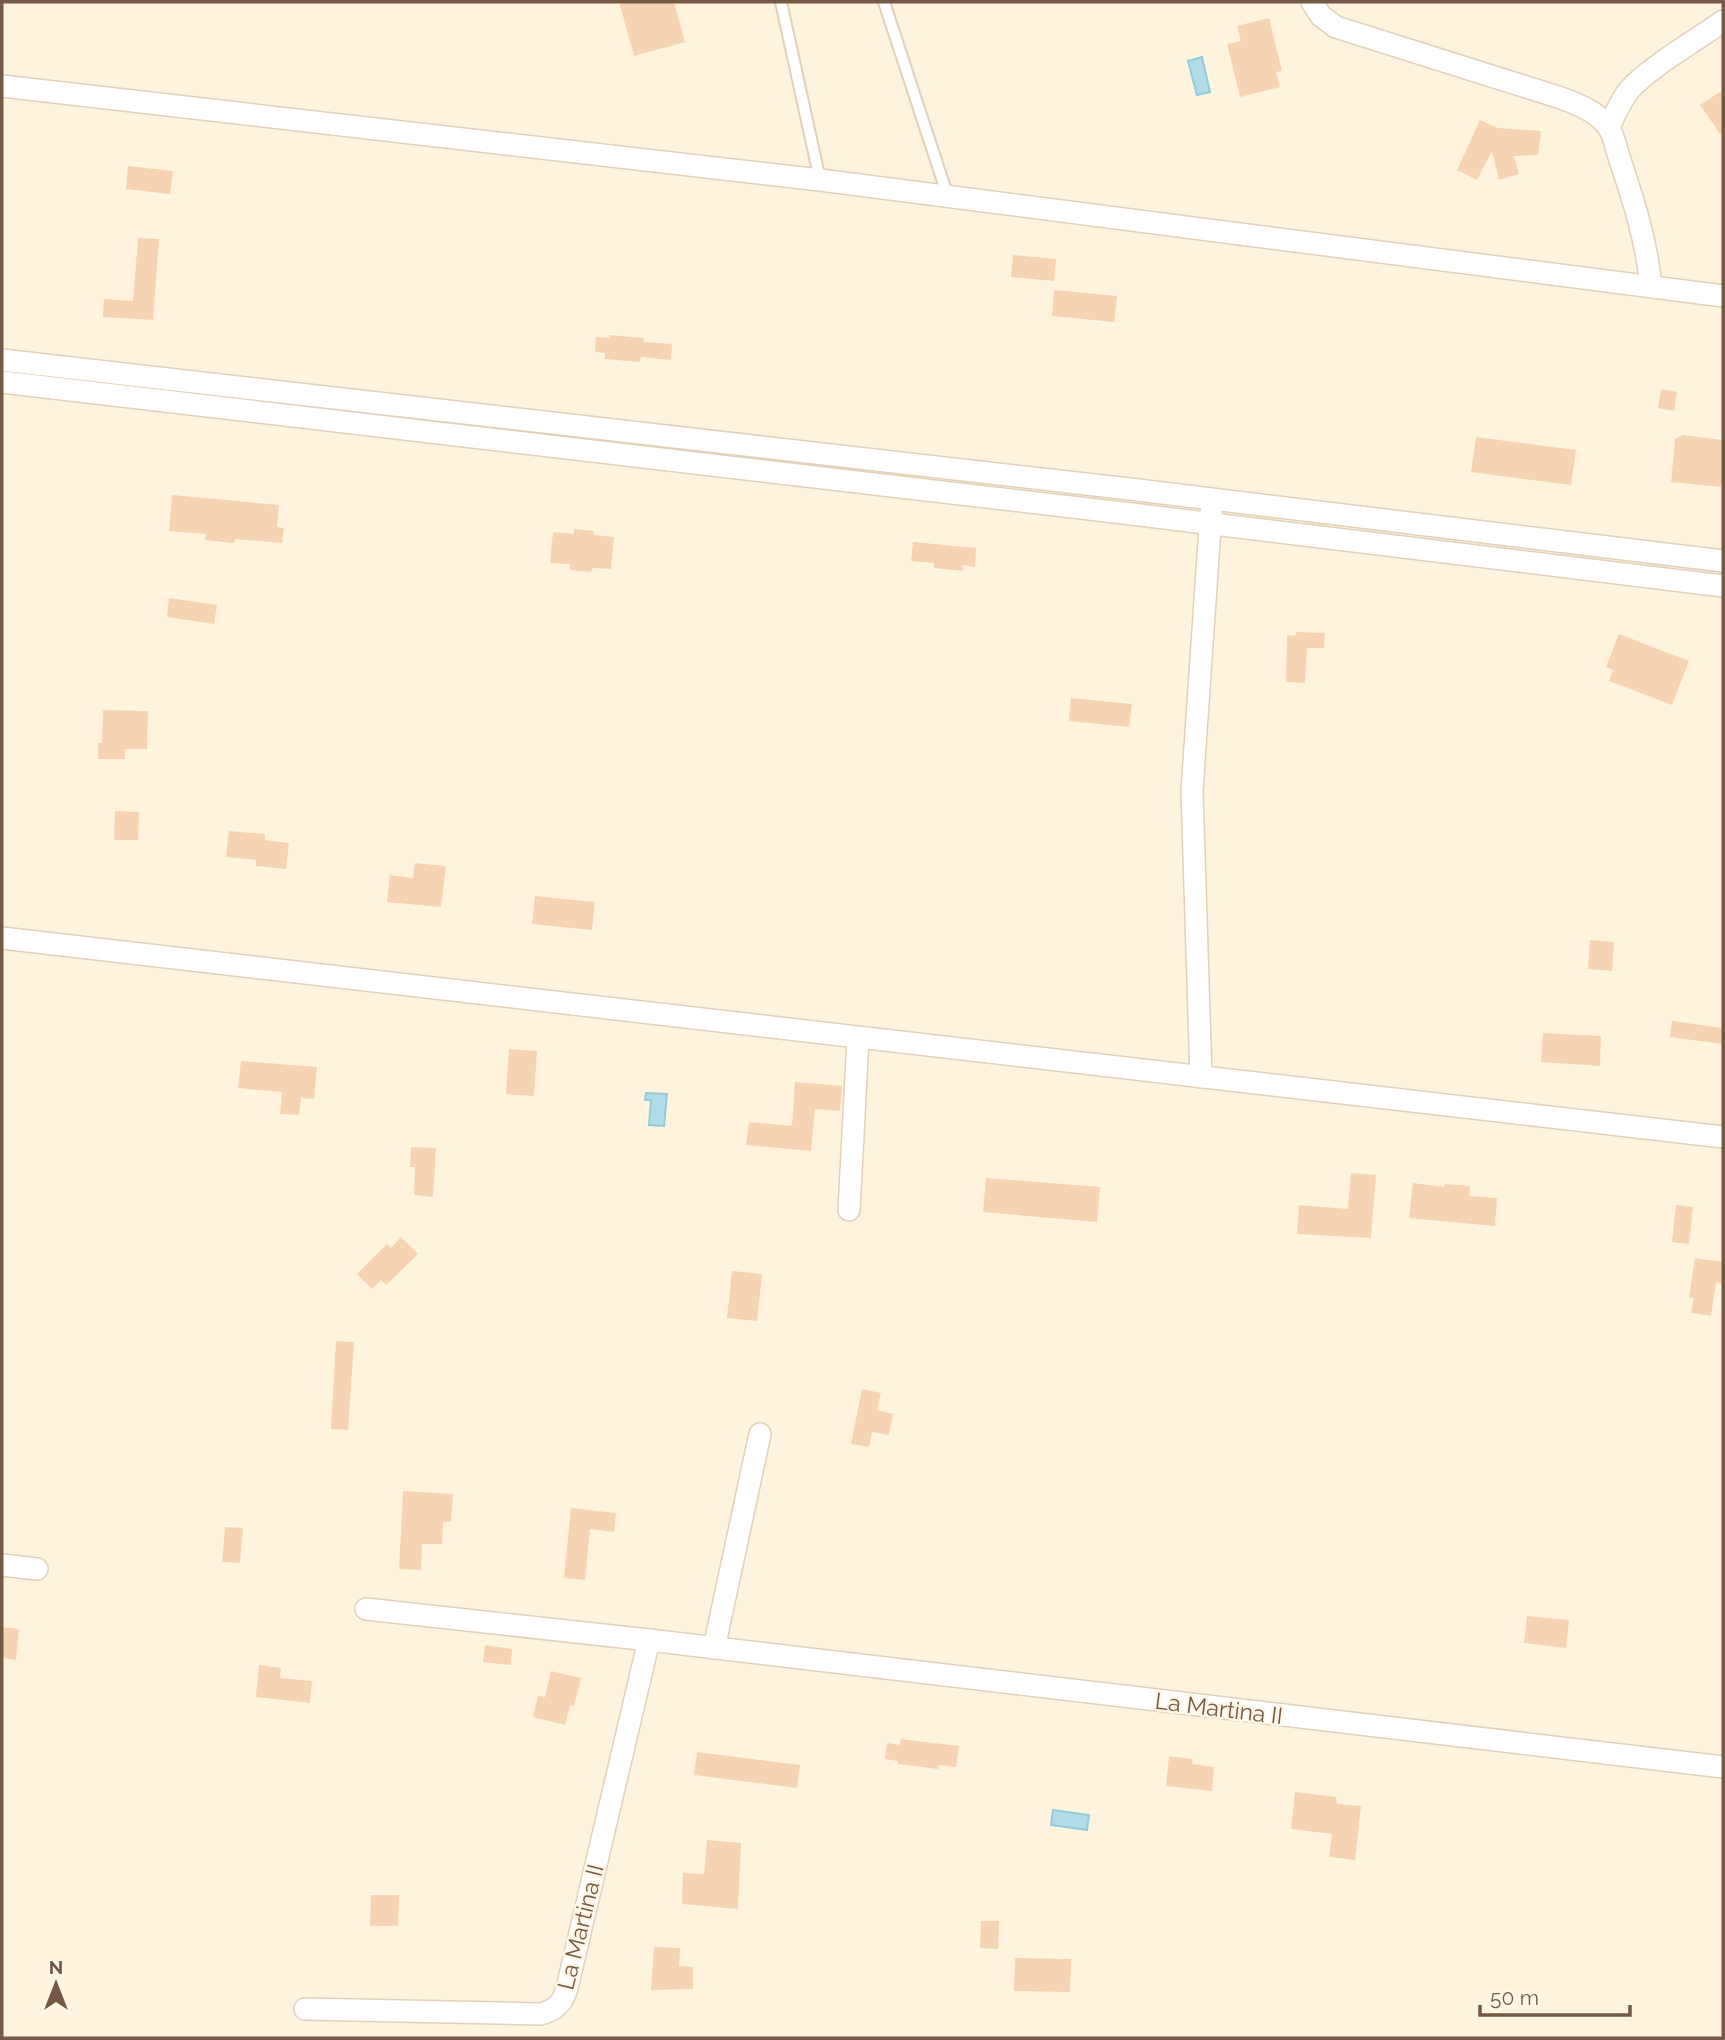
<svg xmlns="http://www.w3.org/2000/svg" width="1725" height="2040" viewBox="0 0 1725 2040" font-family="Raleway,sans-serif">
<rect width="100%" height="100%" fill="#fef4dd"/>
<g fill="#b0dce9" stroke="#96cbdb" stroke-width="2">
<path d="M1202,57L1210,92L1197,95L1188,61Z"/>
<path d="M646,1093L667,1094L664,1126L649,1125L651,1100H645Z"/>
<path d="M1053,1810L1089,1815L1087,1830L1051,1825Z"/>
</g>
<g fill="#f6d3b2">
<path d="M619,2H674L685,42L634,56Z"/>
<path d="M1269,18L1282,71L1276,72L1280,87L1240,97L1227,44L1241,41L1237,26Z"/>
<path d="M1723,90V138L1700,105Z"/>
<path d="M1480,120L1498,128L1541,131L1538,155L1514,156L1519,174L1499,180L1492,151L1477,180L1457,170Z"/>
<path d="M128,166L173,171L170,194L126,189Z"/>
<path d="M138,238L159,239L153,320L103,317L104,299L133,301Z"/>
<path d="M1013,255L1056,259L1054,281L1011,277Z"/>
<path d="M1054,290L1117,296L1114,322L1052,316Z"/>
<path d="M609,335L644,338L643,342L672,344L671,360L641,357L640,362L605,359V353L595,352L596,337L609,338Z"/>
<path d="M1661,389L1677,392L1674,411L1658,408Z"/>
<path d="M1683,435L1723,440V484H1721V487L1671,482L1675,439Z"/>
<path d="M1476,437L1576,450L1571,485L1471,472Z"/>
<path d="M172,495L279,505L277,527L284,528L282,543L235,539L234,543L205,540L206,534L169,531Z"/>
<path d="M574,529L594,531V535L614,537L611,569L592,568L591,572L570,570V564L550,563L553,532L574,534Z"/>
<path d="M913,542L976,548L975,567L963,565V571L934,568V563L911,561Z"/>
<path d="M169,598L217,605L214,624L167,617Z"/>
<path d="M1296,632L1325,633L1324,648H1307L1305,683L1286,682L1287,635L1295,636Z"/>
<path d="M1619,634L1689,661L1672,705L1609,681L1613,670L1606,667Z"/>
<path d="M1071,698L1132,704L1129,727L1069,721Z"/>
<path d="M103,710L148,711L147,749H125V759H98V743H102Z"/>
<path d="M115,811L139,812L138,840H114Z"/>
<path d="M229,831L265,834V840L289,843L286,869L256,866V860L226,857Z"/>
<path d="M415,863L446,866L441,907L387,902L390,875L413,878Z"/>
<path d="M535,896L595,902L592,930L532,924Z"/>
<path d="M1590,940L1614,942L1612,971L1588,969Z"/>
<path d="M1672,1021L1723,1028V1044L1670,1037Z"/>
<path d="M1543,1033L1601,1036L1600,1066L1541,1062Z"/>
<path d="M509,1049L537,1051L534,1096L506,1094Z"/>
<path d="M241,1061L317,1067L314,1099L301,1098L299,1115L280,1114L282,1092L238,1088Z"/>
<path d="M795,1082L842,1086L840,1111L815,1109L811,1151L746,1145L749,1122L792,1126Z"/>
<path d="M411,1147L436,1148L433,1197L414,1195L415,1167H410Z"/>
<path d="M1351,1173L1376,1175L1371,1238L1297,1234L1299,1205L1348,1209Z"/>
<path d="M986,1178L1100,1187L1097,1222L983,1212Z"/>
<path d="M1413,1183L1444,1187L1445,1184L1470,1186L1469,1196L1497,1198L1495,1226L1409,1218Z"/>
<path d="M1676,1205L1693,1207L1689,1244L1672,1242Z"/>
<path d="M401,1237L418,1254L386,1285L381,1280L372,1289L357,1274L387,1244L391,1248Z"/>
<path d="M1695,1258L1723,1262V1284L1716,1282L1711,1316L1691,1313L1694,1298L1689,1297Z"/>
<path d="M732,1271L762,1274L757,1321L727,1318Z"/>
<path d="M336,1341L354,1342L348,1430L331,1429Z"/>
<path d="M862,1389L881,1393L877,1410L893,1414L889,1435L872,1432L869,1447L851,1444Z"/>
<path d="M403,1491L453,1494L451,1522H443L442,1544H422L421,1570L399,1569Z"/>
<path d="M571,1508L616,1513L614,1532L590,1529L585,1580L564,1578Z"/>
<path d="M225,1527L243,1528L240,1563L222,1562Z"/>
<path d="M1527,1616L1569,1620L1566,1648L1524,1643Z"/>
<path d="M2,1627L19,1629L16,1660L2,1658Z"/>
<path d="M485,1645L512,1649L511,1665L483,1662Z"/>
<path d="M259,1665L281,1668L280,1678L312,1681L310,1703L256,1697Z"/>
<path d="M551,1671L581,1678L574,1706L570,1705L565,1725L533,1717L538,1696L545,1697Z"/>
<path d="M901,1739L959,1746L956,1767L939,1765L938,1769L898,1764V1761L885,1759L887,1743L900,1745Z"/>
<path d="M697,1752L800,1765L797,1788L694,1775Z"/>
<path d="M1169,1756L1193,1759L1192,1764L1214,1767L1212,1791L1166,1786Z"/>
<path d="M1295,1792L1336,1797L1337,1804L1361,1806L1355,1860L1329,1857L1332,1834L1291,1829Z"/>
<path d="M707,1840L741,1843L738,1909L682,1904L683,1873L704,1874Z"/>
<path d="M371,1895H399L398,1926H370Z"/>
<path d="M981,1921H999L998,1949L980,1948Z"/>
<path d="M654,1947L680,1948L679,1966L693,1967V1989L651,1990Z"/>
<path d="M1015,1958L1071,1959L1070,1992L1014,1991Z"/>
</g>
<g fill="none" stroke-linecap="round" stroke-linejoin="round">
<g stroke="#e2d0b8" stroke-width="14">
<g id="service">
<path d="M781,2L820,180"/>
<path d="M884,2L948,197"/>
</g>
</g>
<g stroke="#e2d0b8" stroke-width="24">
<g id="minor">
<path d="M1312,2L1321,16L1336,27L1558,97C1575,103 1597,111 1608,127C1614,134 1616,148 1619,157C1633,199 1647,242 1651,287"/>
<path d="M2,86L820,180L1723,296"/>
<path d="M1609,127C1615,114 1621,100 1630,89C1651,66 1697,40 1723,21"/>
<path d="M2,360L1138,490L1723,561"/>
<path d="M2,382L1140,515L1723,586"/>
<path d="M2,938L1723,1137"/>
<path d="M1201,1077L1192,791L1211,513"/>
<path d="M849,1210L858,1039"/>
<path d="M2,1565L37,1569"/>
<path d="M366,1609L649,1640L1723,1767"/>
<path d="M714,1648L760,1434"/>
<path d="M305,2009L540,2014C555,2011 563,2003 567,1988L649,1640"/>
</g>
</g>
<use href="#service" stroke="#fff" stroke-width="10"/>
<use href="#minor" stroke="#fff" stroke-width="21"/>
</g>
<g text-anchor="middle" dominant-baseline="central" stroke-width="5" stroke-linejoin="round" paint-order="stroke">
<g font-size="23" fill="#755944" stroke="#fff7e5">
<text transform="translate(1219 1708) rotate(7)">La Martina II</text>
<text transform="translate(580 1927) rotate(-76)">La Martina II</text>
</g>
</g>
<rect width="1725" height="2040" fill="none" stroke="#755944" stroke-width="7"/>
<g transform="translate(56 1984)" stroke="#fff7e5" stroke-width="5" paint-order="stroke">
<path d="M0-5L12 26L0 18L-12 26Z" fill="#755944"/>
<text y="-10" font-size="19" font-weight="bold" text-anchor="middle" fill="#755944">N</text>
</g>
<path d="M1480 2005v10h150v-10" fill="none" stroke="#755944" stroke-width="3.5"/>
<text x="1490" y="2005" font-size="21" fill="#755944" stroke="#fff7e5" stroke-width="5" paint-order="stroke">50 m</text>
</svg>
